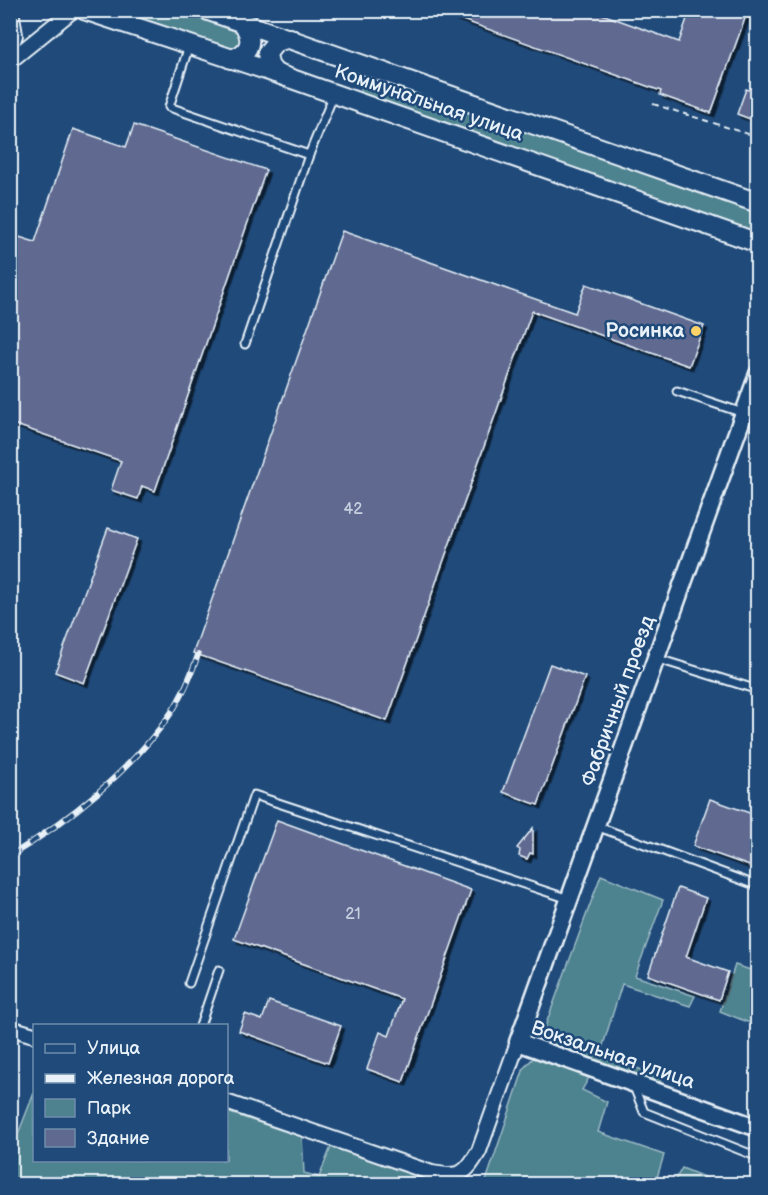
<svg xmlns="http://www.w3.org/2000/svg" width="768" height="1195" viewBox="0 0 768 1195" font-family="'Balsamiq Sans',sans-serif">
<defs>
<filter id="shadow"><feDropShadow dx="3.5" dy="3.5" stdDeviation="0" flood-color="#0009"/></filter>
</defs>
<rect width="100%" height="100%" fill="#1f4a7a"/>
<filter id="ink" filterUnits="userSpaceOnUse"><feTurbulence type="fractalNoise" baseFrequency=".0167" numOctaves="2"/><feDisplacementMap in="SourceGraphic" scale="12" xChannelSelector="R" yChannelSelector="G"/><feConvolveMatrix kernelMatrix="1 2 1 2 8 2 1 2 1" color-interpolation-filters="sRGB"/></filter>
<g filter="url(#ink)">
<g fill="#4e828f" stroke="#9bbac4" stroke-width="1.5">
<path d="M113,11H189L236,27L240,30L241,45L233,50Z"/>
<path d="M367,73L757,212V237L359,95Z"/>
<path d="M601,875L663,900L635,976L695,996L690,1006L622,984L600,1055L662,1077L660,1083L554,1046L543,1032Z"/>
<path d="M735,965L757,972V1026L720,1011Z"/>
<path d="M535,1056L590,1076L582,1090L607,1102L598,1132L664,1155L655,1184H485L524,1068Z"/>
<path d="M34,1093V1160H226L227,1112L302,1137L304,1173L319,1177L331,1147L445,1184H11V1152Z"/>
<path d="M682,1168L721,1184H673Z"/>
</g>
<g fill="#606a91" stroke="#e8f1f8" stroke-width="1.5" filter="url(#shadow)">
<path d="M440,10H591L679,42L690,10H748L711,113L660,95L661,91L440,12Z"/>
<path d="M746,89L758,93V122L737,114Z"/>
<path d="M134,125L266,170L155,491L142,486L138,499L111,490L121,461L10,423V234L35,242L73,129L126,147Z"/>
<path d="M342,231L575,313L586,284L704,326L689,366L532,311L387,721L193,653Z"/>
<path d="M108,528L137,539L84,683L55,672Z"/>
<path d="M550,664L585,677L538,805L503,792Z"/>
<path d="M710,799L758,816V869L693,846Z"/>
<path d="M277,820L471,890L403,1082L367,1069L380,1032L389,1036L402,999L234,939Z"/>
<path d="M533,828V854L530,853L527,859L519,856L520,850L517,848Z"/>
<path d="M678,888L706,898L686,957L728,972L719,1000L648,975Z"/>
<path d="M269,1001L341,1026L328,1063L239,1031L245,1014L262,1020Z"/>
</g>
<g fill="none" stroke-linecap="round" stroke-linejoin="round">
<g stroke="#e8f1f8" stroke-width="11">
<g id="service">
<path d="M189,46L169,107L309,155"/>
<path d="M245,344L309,155L334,94"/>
<path d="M677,391L743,413"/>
<path d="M655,658L758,690"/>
<path d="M596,826L758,886"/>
<path d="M189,983L254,795L569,899"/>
<path d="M200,1026L219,970"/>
<path d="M634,1087L644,1112L758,1157"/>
</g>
</g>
<g stroke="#e8f1f8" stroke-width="18">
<g id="minor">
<path d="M10,51L15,35L11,10"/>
<path d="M10,61L73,10"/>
<path d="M10,1028L34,1035"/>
<path d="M226,1102L432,1173C460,1178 465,1175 479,1151L518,1042"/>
</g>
</g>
<g stroke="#e8f1f8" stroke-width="21">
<path id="tertiary" d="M758,374L518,1042L758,1128"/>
</g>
<g stroke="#e8f1f8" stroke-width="22">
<g id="secondary">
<path d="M84,10L275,73L758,243"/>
<path d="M206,10L758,203"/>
<path d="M231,59C251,53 254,40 243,23"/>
<path d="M275,73L269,65L267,53L276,42L290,38"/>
</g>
</g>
<path stroke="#e8f1f8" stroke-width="2" stroke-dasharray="6 4.5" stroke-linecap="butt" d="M653,104L758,137"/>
<use href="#service" stroke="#1f4a7a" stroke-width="7"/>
<use href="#minor" stroke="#1f4a7a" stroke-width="14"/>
<use href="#tertiary" stroke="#1f4a7a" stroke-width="16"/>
<use href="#secondary" stroke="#1f4a7a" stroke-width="18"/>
<g stroke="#e8f1f8" stroke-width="6">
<path id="rail" d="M10,856C68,821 133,769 171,713C183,695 191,675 198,655"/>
</g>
<use href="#rail" stroke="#1f4a7a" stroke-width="4" stroke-dasharray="11" stroke-linecap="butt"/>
</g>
</g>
<circle fill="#ffd166" stroke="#1f4a7a" stroke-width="2" cx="696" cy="331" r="6"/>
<g text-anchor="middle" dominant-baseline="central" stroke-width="5" stroke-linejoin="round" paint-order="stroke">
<g font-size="16" fill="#c6cfde">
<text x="353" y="509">42</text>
<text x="353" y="914">21</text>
</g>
<g font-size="20" fill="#e8f1f8" stroke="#1f4a7a">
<text transform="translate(429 103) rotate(19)">Коммунальная улица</text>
<text transform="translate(618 701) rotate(-70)">Фабричный проезд</text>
<text transform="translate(613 1055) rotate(19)">Вокзальная улица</text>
</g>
<g font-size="20" font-weight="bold" fill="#e8f1f8" stroke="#1f4a7a" text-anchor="end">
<text x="684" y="331">Росинка</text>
</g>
</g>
<rect width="768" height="1195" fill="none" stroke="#1f4a7a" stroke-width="36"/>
<rect x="18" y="18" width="732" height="1159" fill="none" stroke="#e8f1f8" stroke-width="2" filter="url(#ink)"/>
<rect x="33" y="1024" width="195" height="138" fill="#1f4a7a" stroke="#6f8dac" stroke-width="1.5"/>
<rect x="45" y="1044" width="30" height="9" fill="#1f4a7a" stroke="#6f8dac" stroke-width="1.5"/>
<text x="87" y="1054" font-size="18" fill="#e8f1f8">Улица</text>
<rect x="45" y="1074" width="30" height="9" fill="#e8f1f8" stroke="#6f8dac" stroke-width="1.5"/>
<text x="87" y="1084" font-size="18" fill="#e8f1f8">Железная дорога</text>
<rect x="45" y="1099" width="30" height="18" fill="#4e828f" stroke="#6f8dac" stroke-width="1.5"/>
<text x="87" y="1114" font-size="18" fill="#e8f1f8">Парк</text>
<rect x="45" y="1129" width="30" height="18" fill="#606a91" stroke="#6f8dac" stroke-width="1.5"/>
<text x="87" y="1144" font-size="18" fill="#e8f1f8">Здание</text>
</svg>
